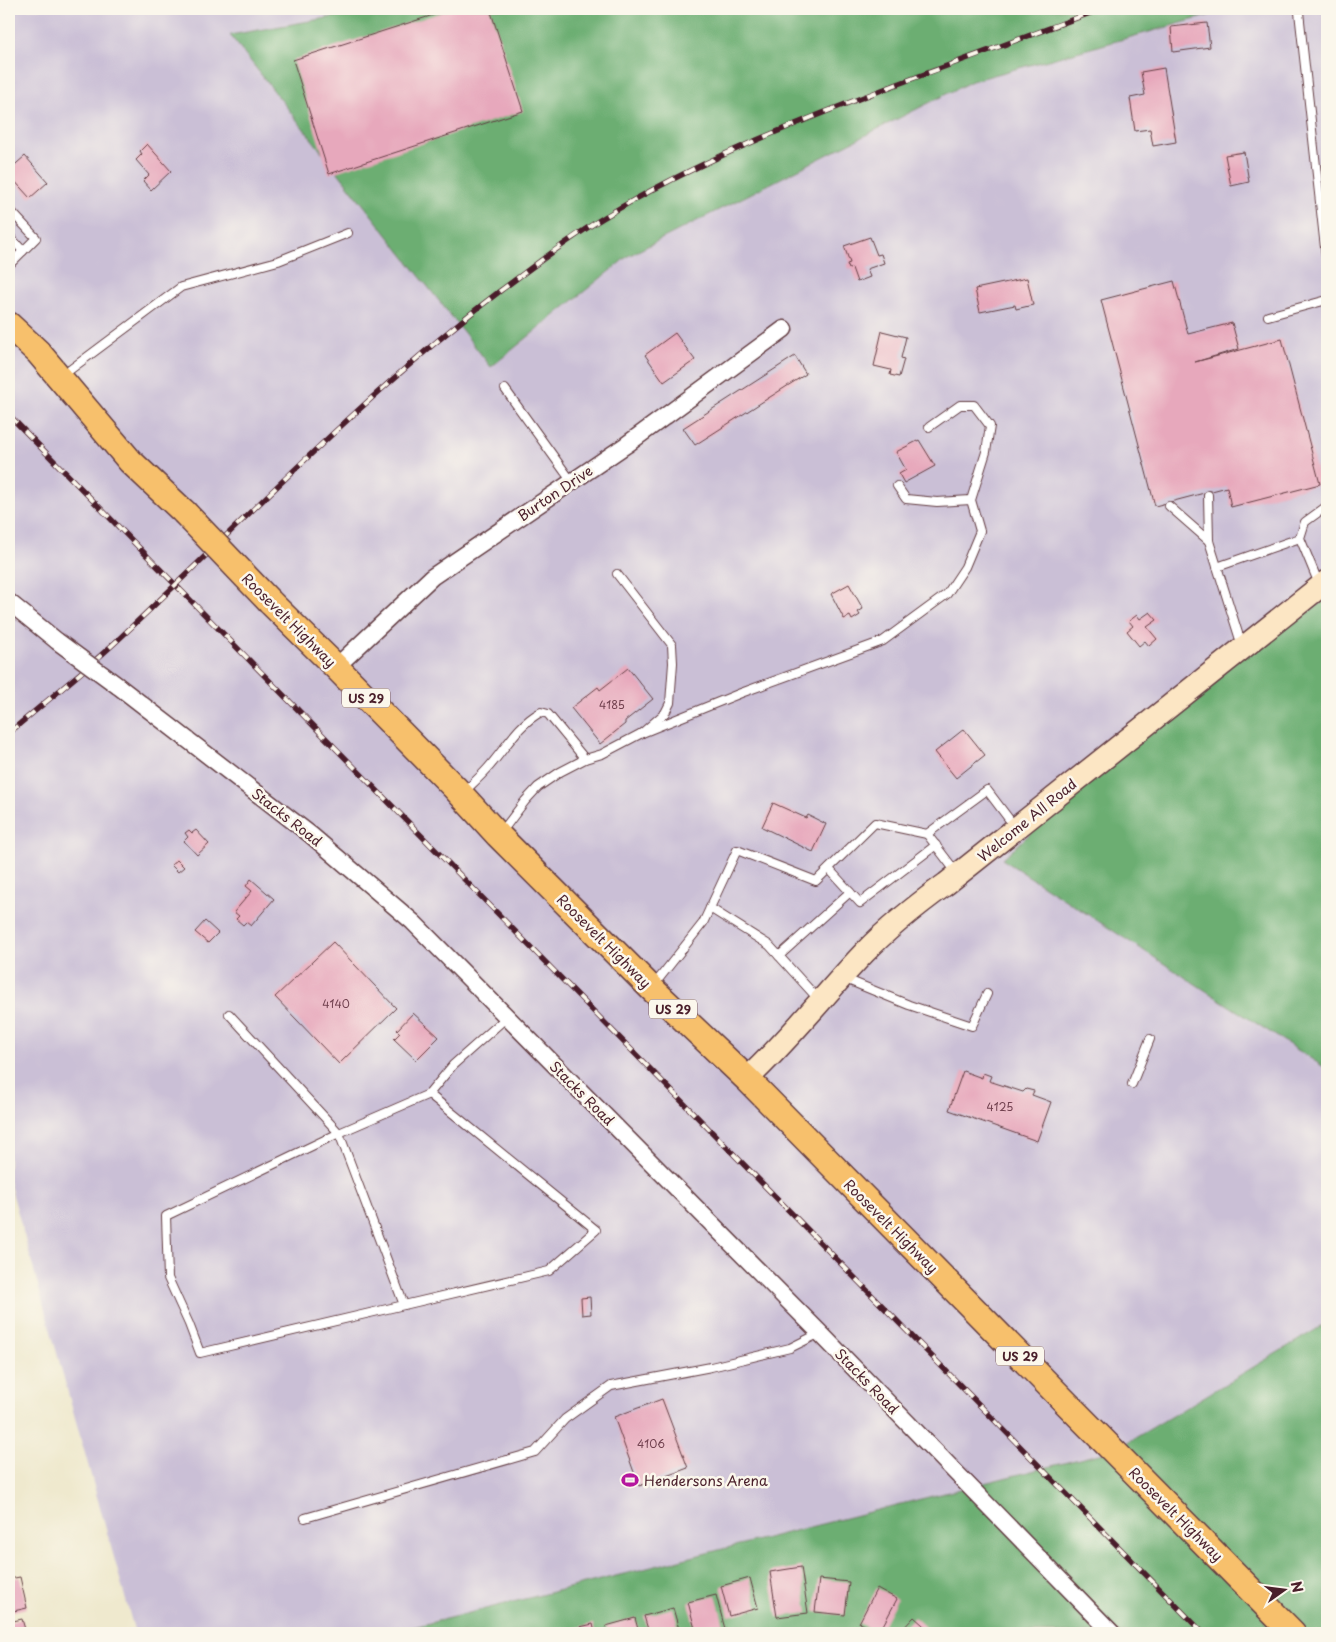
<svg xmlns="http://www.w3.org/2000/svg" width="1336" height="1642" viewBox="0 0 1336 1642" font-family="'Playpen Sans',sans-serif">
<rect width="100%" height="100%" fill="#fbf7ec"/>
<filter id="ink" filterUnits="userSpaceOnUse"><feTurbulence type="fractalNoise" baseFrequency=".02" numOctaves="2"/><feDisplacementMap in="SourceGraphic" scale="10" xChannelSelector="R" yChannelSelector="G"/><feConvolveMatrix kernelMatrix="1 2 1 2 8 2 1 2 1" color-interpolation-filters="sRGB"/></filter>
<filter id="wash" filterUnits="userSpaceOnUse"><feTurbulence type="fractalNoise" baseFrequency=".0096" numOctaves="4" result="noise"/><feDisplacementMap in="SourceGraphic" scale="20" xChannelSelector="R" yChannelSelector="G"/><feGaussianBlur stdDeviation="1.12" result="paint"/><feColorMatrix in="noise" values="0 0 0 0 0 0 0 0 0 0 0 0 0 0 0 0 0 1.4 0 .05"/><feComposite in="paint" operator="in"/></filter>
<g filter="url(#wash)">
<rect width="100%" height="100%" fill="#efe9ce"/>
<path fill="#cabfd6" d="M9,9H378L231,35L491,367L628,256L972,81L1232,9H1327V599L1192,688L1003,859L1327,1069V1323L1115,1450L390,1633H135L9,1181Z"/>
<g fill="#6cae72" stroke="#5b664e">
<path d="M378,9H1232L972,81L628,256L491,367L230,35Z"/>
<path d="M1327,599V1069L1002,859L1192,688Z"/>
<path d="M1327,1323V1633H390L1115,1450Z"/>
</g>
<g id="blocks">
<g fill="#e7a8bc">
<path d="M452,9H490L523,111L329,174L293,60Z"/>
<path d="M1207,23L1210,47L1173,52L1171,27Z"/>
<path d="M1164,68L1176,142L1153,146L1150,129L1135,131L1130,98L1145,95L1141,72Z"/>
<path d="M147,144L171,171L151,190L143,181L149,175L136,160L142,154L140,151Z"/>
<path d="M1244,152L1249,182L1231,186L1225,155Z"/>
<path d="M25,156L48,182L30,198L12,178L14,176L9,170Z"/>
<path d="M870,237L877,255L881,254L884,263L867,269L870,277L857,282L852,268L849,269L847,264L850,263L844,246Z"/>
<path d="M1027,278L1033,305L1016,309L1015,305L980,312L975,289Z"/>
<path d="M1174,281L1188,334L1232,323L1239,349L1195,362L1282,339L1320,484L1231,507L1227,487L1155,506L1101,300Z"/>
<path d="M882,331L906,337L901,358L904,359L899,377L890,375L891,370L874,366Z"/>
<path d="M675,333L695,360L664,382L645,355Z"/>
<path d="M795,356L806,374L695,445L683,428Z"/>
<path d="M919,440L935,466L904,483L899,474L906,470L896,452Z"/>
<path d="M849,584L863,609L858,612L860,615L852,620L850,616L844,619L831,594Z"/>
<path d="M1150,612L1157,620L1147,627L1157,639L1149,646L1145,641L1139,646L1127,631L1133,626L1129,621L1137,615L1140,619Z"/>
<path d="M628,668L653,699L625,721V724L600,744L571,708L598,687L600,690Z"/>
<path d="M964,729L985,755L956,778L935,752Z"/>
<path d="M773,803L806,818L808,815L826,824L813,852L762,827Z"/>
<path d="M189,830L192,833L196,830L209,844L197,855L184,841L188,837L185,833Z"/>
<path d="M177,860L184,867L178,872L171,865Z"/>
<path d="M251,879L274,899L251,926L246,922L243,925L236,919L239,916L234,912L252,891L246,886Z"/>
<path d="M205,921L218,933L208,943L195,932Z"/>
<path d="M333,942L396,1008L339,1064L275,997Z"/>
<path d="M413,1013L439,1037L416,1060L394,1039L400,1033L397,1030Z"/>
<path d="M963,1071L982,1078L983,1073L991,1076L989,1081L1023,1092L1026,1089L1034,1091L1032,1095L1051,1102L1037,1141L949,1110Z"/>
<path d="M590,1297L591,1314L582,1315L581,1298Z"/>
<path d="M662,1399L688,1468L639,1486L614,1417Z"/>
<path d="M801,1567L808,1613L777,1617L770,1572Z"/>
<path d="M20,1577L27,1608L9,1612V1579Z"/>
<path d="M750,1578L758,1608L729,1616L721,1586Z"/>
<path d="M819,1579L849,1582L845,1615L815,1612Z"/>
<path d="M877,1588L897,1599L879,1633L859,1623Z"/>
<path d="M716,1595L725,1629L709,1633H696L688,1602Z"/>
<path d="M673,1608L680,1633H649L644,1616Z"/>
<path d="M914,1617L932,1633H899Z"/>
<path d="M635,1618L639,1633H608L606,1626Z"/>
<path d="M22,1619L26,1633H9V1622Z"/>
<path d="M593,1624L595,1633H572L571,1629Z"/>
</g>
</g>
</g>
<g filter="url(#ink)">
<use href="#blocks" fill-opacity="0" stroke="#633d43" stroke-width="1"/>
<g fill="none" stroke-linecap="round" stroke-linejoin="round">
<g stroke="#633d43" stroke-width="10">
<g id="lane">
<path d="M1299,12L1327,266"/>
<path d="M9,209L36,238L9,265"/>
<path d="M9,236L23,251"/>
<path d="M1268,316L1327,300"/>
<path d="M63,375L181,287L278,261L348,233"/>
<path d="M505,389L572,482"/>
<path d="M897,486L906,499L937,502L971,500"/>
<path d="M1208,495L1209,541L1242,646"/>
<path d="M1169,506L1209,541"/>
<path d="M1217,567L1300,538"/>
<path d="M1319,584L1300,538L1305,522L1327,506"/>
<path d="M642,733L741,693L883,641L947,594L965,567L980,531L971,500L986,452L990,426L974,405H960L929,427"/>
<path d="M463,793C471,785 480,777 488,768C505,749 518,724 541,712L548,714L585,759"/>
<path d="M500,834L525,801L538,787L560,772L585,759L602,754L642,733L665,713L670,703L673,663L672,645L617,574"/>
<path d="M927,834L956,872"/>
<path d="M829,869L860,903L936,845"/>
<path d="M710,908L769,945L819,1000"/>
<path d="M779,956L850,892"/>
<path d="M843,978L909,1005L972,1026L987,994"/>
<path d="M654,985L703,923L737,850L816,881L875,823L927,834L987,790L1015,827"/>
<path d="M229,1014L339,1133L429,1094L453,1065L507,1017"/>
<path d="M1132,1084L1150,1039"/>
<path d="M339,1133L404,1305L200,1353L189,1324L168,1278L166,1216Z"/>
<path d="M404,1305L549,1271L596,1230L429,1094"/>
<path d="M305,1518L535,1452L565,1419L611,1386L711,1367L790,1348L820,1333"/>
</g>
</g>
<g stroke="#633d43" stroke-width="19">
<g id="street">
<path d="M9,602L57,641"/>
<path d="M336,667L432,577L626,445L784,329"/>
<path d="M118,686L311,835L413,922L820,1333L1112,1633"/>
</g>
</g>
<g stroke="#633d43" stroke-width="25">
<path id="secondary" d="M747,1079C789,1040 824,995 864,953C889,927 917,905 946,884L1327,581"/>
</g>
<g stroke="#633d43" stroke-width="28">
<g id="primary">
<path d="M9,325L38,352L130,461L184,512"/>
<path d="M270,602L336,667L455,788L498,835L651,988L747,1079L1293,1633"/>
</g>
</g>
<use href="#lane" stroke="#fff" stroke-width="8"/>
<use href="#street" stroke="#fff" stroke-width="16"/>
<use href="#secondary" stroke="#fce6c4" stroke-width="22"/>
<use href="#primary" stroke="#f7c06c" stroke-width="25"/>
<g stroke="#4a1f2b" stroke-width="5.5">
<g id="rail">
<path d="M9,415L1203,1633"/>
<path d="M9,733C46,701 85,671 121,637C246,519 362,396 500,291C534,266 568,239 603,218C695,162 795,123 895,85C964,60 1032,34 1101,9"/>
</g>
</g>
<use href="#rail" stroke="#fbf7ec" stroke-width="4" stroke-dasharray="11" stroke-linecap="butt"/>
<g stroke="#633d43" stroke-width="19" stroke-linecap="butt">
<path id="street-bridge" d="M57,641L118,686"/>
</g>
<g stroke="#633d43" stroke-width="28" stroke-linecap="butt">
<path id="primary-bridge" d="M184,512L270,602"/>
</g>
<use href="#street-bridge" stroke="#fff" stroke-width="16"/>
<use href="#primary-bridge" stroke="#f7c06c" stroke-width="25"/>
</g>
</g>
<defs>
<g id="stadium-bare" transform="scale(1.35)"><path d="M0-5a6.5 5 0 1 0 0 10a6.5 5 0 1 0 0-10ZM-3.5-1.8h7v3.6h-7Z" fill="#b5179e" stroke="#fbf7ec" stroke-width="2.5" paint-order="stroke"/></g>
</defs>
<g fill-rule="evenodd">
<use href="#stadium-bare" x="630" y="1480"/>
</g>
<g text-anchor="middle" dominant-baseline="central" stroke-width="5" stroke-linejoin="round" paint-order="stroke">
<g font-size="11" fill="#71414f">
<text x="612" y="704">4185</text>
<text x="336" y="1003">4140</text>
<text x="1000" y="1106">4125</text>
<text x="651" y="1443">4106</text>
</g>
<g fill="#fbf7ec" stroke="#7f6065" stroke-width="1">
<rect x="342" y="688.5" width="48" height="19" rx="4"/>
<rect x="649" y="999.5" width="48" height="19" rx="4"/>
<rect x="996" y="1346.5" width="48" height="19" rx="4"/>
</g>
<g font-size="12" font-weight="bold" fill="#4a1f2b">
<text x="366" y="698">US 29</text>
<text x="673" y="1009">US 29</text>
<text x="1020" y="1356">US 29</text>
</g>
<g font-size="14" fill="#4a1f2b" stroke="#fbf7ec">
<text transform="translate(555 493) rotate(-34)">Burton Drive</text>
<text transform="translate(289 620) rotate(45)">Roosevelt Highway</text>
<text transform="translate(287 817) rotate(38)">Stacks Road</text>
<text transform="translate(1027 820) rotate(-39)">Welcome All Road</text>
<text transform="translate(604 941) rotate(45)">Roosevelt Highway</text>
<text transform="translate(582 1093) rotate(45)">Stacks Road</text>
<text transform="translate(891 1226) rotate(45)">Roosevelt Highway</text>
<text transform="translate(867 1381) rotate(46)">Stacks Road</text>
<text transform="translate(1176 1514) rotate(45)">Roosevelt Highway</text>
</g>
<g font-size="14" fill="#4a1f2b" stroke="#fbf7ec" text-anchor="start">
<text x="644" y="1480">Hendersons Arena</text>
</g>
</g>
<rect width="1336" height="1642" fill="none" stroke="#fbf7ec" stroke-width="30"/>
<g transform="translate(1284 1590) rotate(76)" stroke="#fbf7ec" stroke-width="4" paint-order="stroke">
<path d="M0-4L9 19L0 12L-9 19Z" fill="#4a1f2b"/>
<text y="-8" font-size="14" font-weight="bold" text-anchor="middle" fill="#4a1f2b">N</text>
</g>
</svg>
